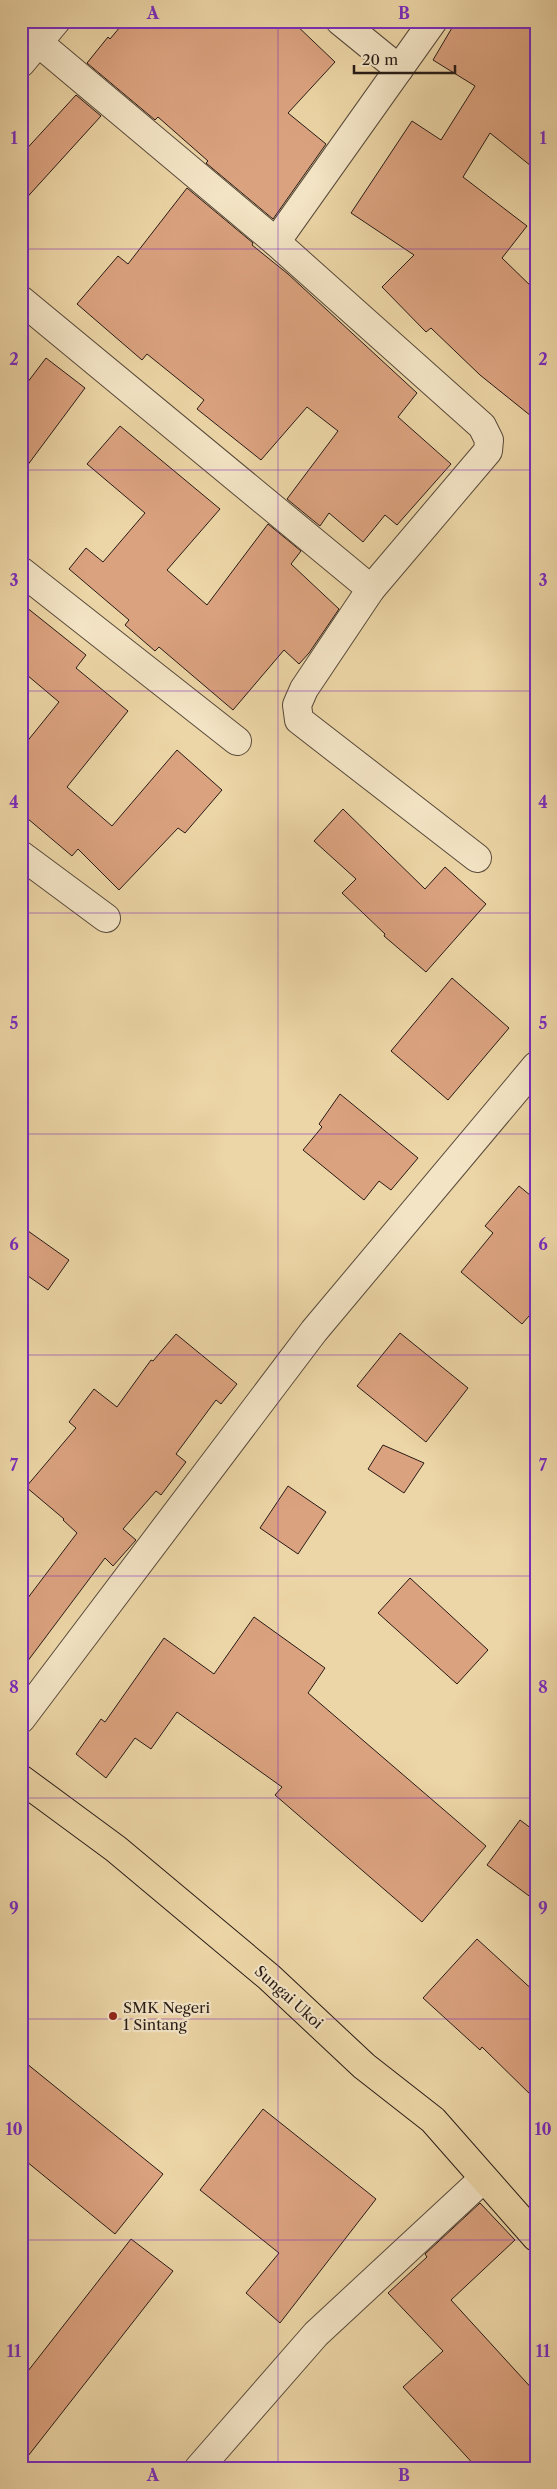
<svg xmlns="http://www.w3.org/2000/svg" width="557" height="2489" viewBox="0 0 557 2489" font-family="'Libre Caslon Text',serif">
<rect width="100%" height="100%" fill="#ecd5a6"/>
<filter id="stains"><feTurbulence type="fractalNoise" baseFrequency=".004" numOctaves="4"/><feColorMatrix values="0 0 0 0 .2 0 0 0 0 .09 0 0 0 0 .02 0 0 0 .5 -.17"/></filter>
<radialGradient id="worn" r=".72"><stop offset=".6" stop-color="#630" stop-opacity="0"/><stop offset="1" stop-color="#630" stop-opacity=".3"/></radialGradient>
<g fill="#dba27f" stroke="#271b16">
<path d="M125,21H292L335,62L288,113L326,144L273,219L206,163L208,161L158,117L155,120L87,63L108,37L110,39Z"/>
<path d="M456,21H536V170L490,133L463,177L527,226L502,258L536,291V420L480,375L431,328L426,332L382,287L414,255L351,213L412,121L441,140L475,86L433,60Z"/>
<path d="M76,95L101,116L21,204V155Z"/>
<path d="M187,188L253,243L252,245L288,274L417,393L398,417L451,464L397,525L385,515L363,542L329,513L320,526L287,499L338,431L307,407L261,460L197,409L204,400L147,354L142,360L77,304L118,256L128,264Z"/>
<path d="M46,358L85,388L21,474V391Z"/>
<path d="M120,426L220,509L167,570L207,605L268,524L301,551L291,564L339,609L309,653L299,664L284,650L233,710L159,647L155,651L125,625L129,620L69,569L86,548L103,562L145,513L87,464Z"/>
<path d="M21,603L86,655L76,668L128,711L67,787L112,826L177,750L222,790L185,833L178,828L119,890L78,849L72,856L21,813V749L59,702L21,670Z"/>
<path d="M343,809L425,889L445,867L486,904L426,972L384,936L385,934L342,893L356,879L314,841Z"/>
<path d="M452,978L509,1028L448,1100L391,1051Z"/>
<path d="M340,1094L418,1158L391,1190L379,1181L364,1200L303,1150L322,1127L319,1124Z"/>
<path d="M519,1186L536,1200V1308L522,1324L461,1272L493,1233L485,1226Z"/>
<path d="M21,1226L69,1260L48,1290L21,1271Z"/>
<path d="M400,1333L468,1388L426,1442L357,1386Z"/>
<path d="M176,1334L237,1384L221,1404L216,1400L176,1454L186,1462L161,1495L156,1491L123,1529L136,1540L113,1566L105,1558L21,1670V1607L77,1533L63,1520L64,1519L26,1487L76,1428L69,1422L94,1389L117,1407L151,1360L153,1361Z"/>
<path d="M383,1445L424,1463L404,1493L368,1469Z"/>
<path d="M288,1486L326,1512L298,1554L260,1528Z"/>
<path d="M410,1578L488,1650L457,1684L378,1613Z"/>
<path d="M254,1617L325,1668L308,1693L486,1846L422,1922L275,1795L282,1787L177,1712L151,1749L135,1738L106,1778L76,1754L101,1719L105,1722L164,1638L214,1674Z"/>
<path d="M520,1820L536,1832V1901L487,1865Z"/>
<path d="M477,1939L536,1993V2100L482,2047L480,2050L423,1998Z"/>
<path d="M21,2059L163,2174L115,2234L21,2157Z"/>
<path d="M263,2109L376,2199L280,2323L246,2293L279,2253L200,2190Z"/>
<path d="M480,2203L515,2240L451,2300L536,2393V2468H477L403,2387L443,2351L388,2293L427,2257L425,2254Z"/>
<path d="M131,2239L173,2271L21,2465V2380Z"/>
</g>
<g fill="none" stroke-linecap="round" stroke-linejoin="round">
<g stroke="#584a3a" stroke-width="30">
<g id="minor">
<path d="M340,21L399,69"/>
<path d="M21,28L276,242L482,426L489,440L488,451L371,589L304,689L297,705L299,720L477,858"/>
<path d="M21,63L56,21"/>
<path d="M276,242L433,21"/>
<path d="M21,300L371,589"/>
<path d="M21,571L237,741"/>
<path d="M21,855L106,918"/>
<path d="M21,1719L314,1331L536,1066"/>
<path d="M199,2468L316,2334L483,2179"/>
</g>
</g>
<g stroke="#271b16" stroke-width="30">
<path id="highway" d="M21,1779L116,1849L269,1977L364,2066L433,2120L536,2237"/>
</g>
<use href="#minor" stroke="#f3e4c5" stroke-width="28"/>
<use href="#highway" stroke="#ecd5a6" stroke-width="28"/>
</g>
<path fill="none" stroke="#7b2cbf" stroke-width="1" stroke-opacity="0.55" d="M278,21V2468M21,249H536M21,470H536M21,691H536M21,913H536M21,1134H536M21,1355H536M21,1576H536M21,1798H536M21,2019H536M21,2240H536"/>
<circle fill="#8f2418" stroke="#f3e4c5" stroke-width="2" cx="113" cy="2016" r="5"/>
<g text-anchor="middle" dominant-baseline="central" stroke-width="4.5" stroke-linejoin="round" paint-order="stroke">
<g font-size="15" fill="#271b16" stroke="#f3e4c5">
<text transform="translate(289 1997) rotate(42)">Sungai Ukoi</text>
</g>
<g font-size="15" fill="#271b16" stroke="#f3e4c5" text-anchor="start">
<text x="123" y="2007">SMK Negeri<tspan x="123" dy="17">1 Sintang</tspan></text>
</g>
</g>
<rect width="557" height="2489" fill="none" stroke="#ecd5a6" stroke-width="55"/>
<path d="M354 65v8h101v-8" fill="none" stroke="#271b16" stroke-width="2.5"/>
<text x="362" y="65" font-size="15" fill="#271b16" stroke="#f3e4c5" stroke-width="4" paint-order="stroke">20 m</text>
<rect x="28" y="28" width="502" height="2434" fill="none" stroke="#7b2cbf" stroke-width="2"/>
<g font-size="16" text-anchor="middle" font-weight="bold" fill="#7b2cbf">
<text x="153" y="19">A</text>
<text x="404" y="19">B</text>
<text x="14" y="144">1</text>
<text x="543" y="144">1</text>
<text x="14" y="365">2</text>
<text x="543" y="365">2</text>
<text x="14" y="586">3</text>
<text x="543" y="586">3</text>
<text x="14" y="808">4</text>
<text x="543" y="808">4</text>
<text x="14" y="1029">5</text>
<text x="543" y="1029">5</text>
<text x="14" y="1250">6</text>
<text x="543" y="1250">6</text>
<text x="14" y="1471">7</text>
<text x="543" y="1471">7</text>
<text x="14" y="1693">8</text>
<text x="543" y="1693">8</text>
<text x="14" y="1914">9</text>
<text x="543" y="1914">9</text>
<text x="14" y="2135">10</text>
<text x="543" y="2135">10</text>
<text x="14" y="2357">11</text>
<text x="543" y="2357">11</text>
<text x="153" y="2481">A</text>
<text x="404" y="2481">B</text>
</g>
<rect width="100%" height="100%" filter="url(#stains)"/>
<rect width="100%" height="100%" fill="url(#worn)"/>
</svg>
